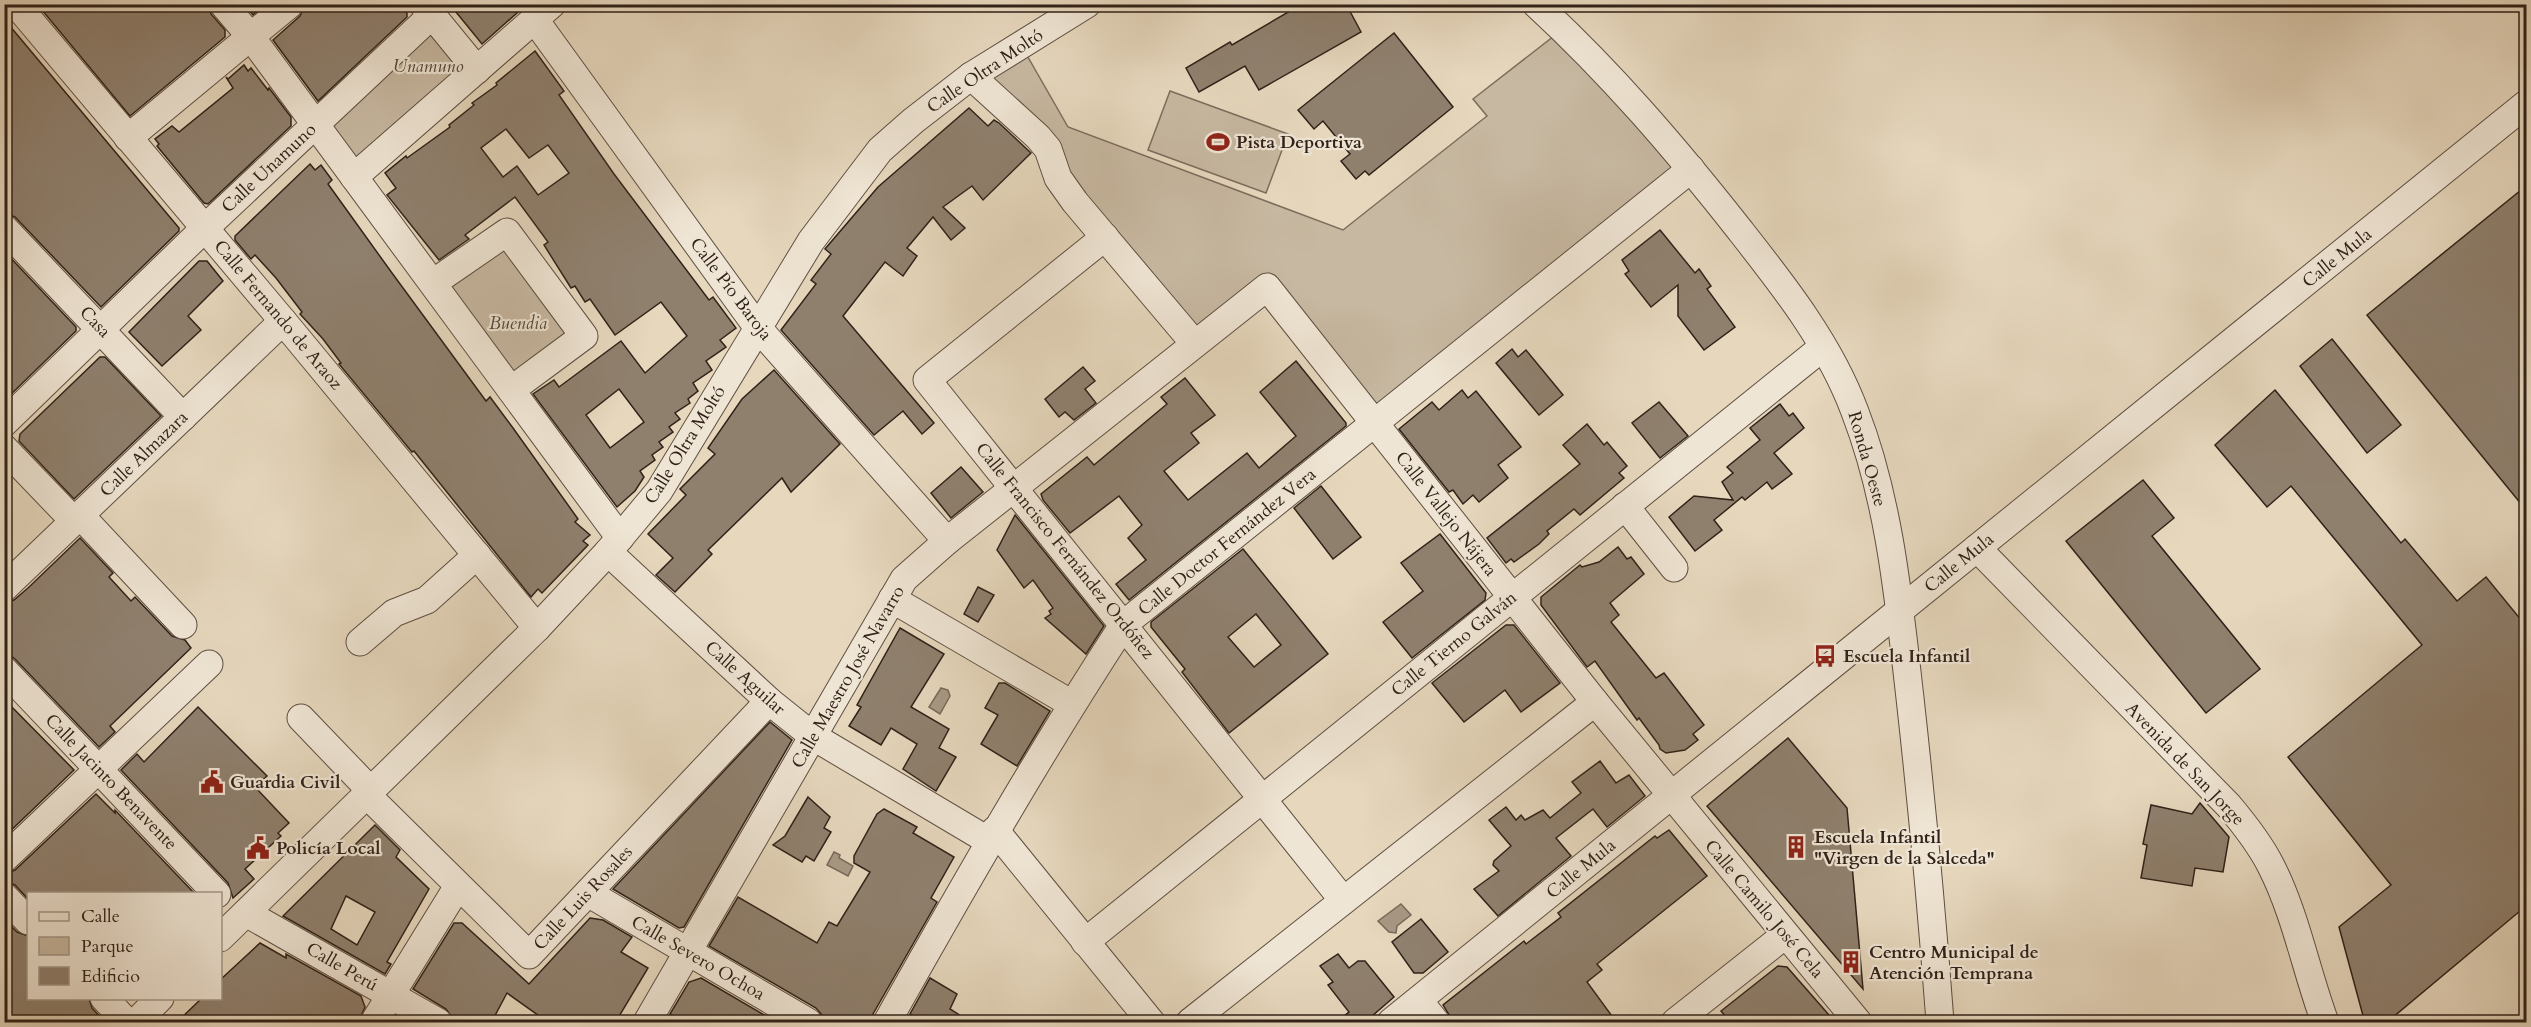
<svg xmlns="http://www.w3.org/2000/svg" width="2531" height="1027" viewBox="0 0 2531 1027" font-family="Cardo,serif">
<rect width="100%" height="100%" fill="#e6d7bd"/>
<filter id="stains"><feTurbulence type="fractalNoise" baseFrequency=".00333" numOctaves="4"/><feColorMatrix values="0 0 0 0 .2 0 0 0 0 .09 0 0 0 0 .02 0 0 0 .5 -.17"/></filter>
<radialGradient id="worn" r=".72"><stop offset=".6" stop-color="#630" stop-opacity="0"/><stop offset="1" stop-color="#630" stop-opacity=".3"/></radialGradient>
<g fill="#c7b8a1" stroke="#7c6d5d" stroke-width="1.5">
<path d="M432,15L477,70L354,177L315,125Z"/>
<path d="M1563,29L1691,169L1374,424L1267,287L1194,343L971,76L1021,45L1068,127L1343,230L1487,116L1473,99Z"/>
<path d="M1170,91L1288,134L1266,193L1148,150Z"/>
<path d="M507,232L584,336L511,390L433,283Z"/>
</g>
<g fill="#a89985" stroke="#78695a" stroke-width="1.5">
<path d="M941,688L948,690L950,696L940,714L929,707Z"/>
<path d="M834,852L840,855L839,858L853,866L848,876L827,865Z"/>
<path d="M1401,904L1411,915L1397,926L1396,933L1389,932L1378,921Z"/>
</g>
<g fill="#8f806e" stroke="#302219" stroke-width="1.5" fill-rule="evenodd">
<path d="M37,4H208L211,14L225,30V37L130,116Z"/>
<path d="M244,4H265L253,15Z"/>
<path d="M305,4H400L407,13V17L318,101L273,40L300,16Z"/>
<path d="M464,4H527L482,44L456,12Z"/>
<path d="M1302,4H1346L1361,32L1259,90L1245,66L1199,92L1186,68L1230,42L1232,45Z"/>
<path d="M4,19L179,228V231L101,307L15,217L4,213Z"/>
<path d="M1394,33L1453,107L1369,175L1365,171L1356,179L1341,161L1350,154L1323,121L1314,129L1298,110Z"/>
<path d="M535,51L564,91L559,95L614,174L709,300L713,297L736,328L720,340L726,347L706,361L712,370L693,383L698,391L688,399L690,403L675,413L680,419L669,427L673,432L659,442L663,447L652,455L655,460L640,471L644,477L635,491L617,507L533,394L554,380L559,387L621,341L645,373L687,336L661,302L615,335L590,299L585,302L575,286L571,288L544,245L548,242L515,197L465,235L469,239L439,260L387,195L396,188L385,173L406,156L407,158L450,127L449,125L474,105L472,103L497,85L496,83ZM506,129L529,158L548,145L569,173L538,195L517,166L503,177L481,148ZM619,389L644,422L610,448L586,415Z"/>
<path d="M244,65L248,71L251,68L268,90L269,88L291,117V126L208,204L204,203L157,146L159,144L155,139L172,126L179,132L233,88L226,77L228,79Z"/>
<path d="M969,108L988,126L994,120L999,123L1031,153L983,200L972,186L943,207L965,228L951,240L933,217L907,248L917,256L903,276L885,262L843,316L934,423L922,434L903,411L874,435L781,330L816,284L811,280L831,254L825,249L878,187Z"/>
<path d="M310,164L315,170L321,165L332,180L328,184L392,273L486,401L490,397L513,428L578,519L575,522L590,535L583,541L588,545L542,593L538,589L531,597L414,451L412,452L339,364L341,363L323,339L300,314L302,312L276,278L255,255L251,259L235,240V236Z"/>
<path d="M2526,186V510L2367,315Z"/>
<path d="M1660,230L1695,273L1699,269L1711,286L1707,289L1735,327L1704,350L1678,316V285L1651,307L1625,274L1629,271L1622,260Z"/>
<path d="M4,251L76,327V331L4,401Z"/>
<path d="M199,261H207L223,281L188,316L201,330L162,366L129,332Z"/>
<path d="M2332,339L2401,425L2367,453L2300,366Z"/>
<path d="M1512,349L1518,357L1526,350L1563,395L1539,415L1496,363Z"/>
<path d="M100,357H105L161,416L74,499L19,441L20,434Z"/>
<path d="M1296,361L1346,423V426L1129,600L1116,584L1146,560L1128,538L1142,525L1119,496L1070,533L1043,500L1041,494L1087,457L1094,465L1167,404L1161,397L1185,378L1215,415L1191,433L1199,443L1164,471L1188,500L1247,453L1259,468L1296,436L1260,392Z"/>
<path d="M1083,367L1095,381L1085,389L1096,403L1074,420L1065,412L1059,417L1045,399Z"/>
<path d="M774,370L840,444L791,492L782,478L708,550L712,554L675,592L656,575L673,558L648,534L686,495L680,489L715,454L708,448L742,399Z"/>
<path d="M1462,390L1468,398L1476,391L1521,447L1498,465L1508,478L1479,502L1473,495L1463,504L1453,490L1449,492L1399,429L1432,402L1439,410Z"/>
<path d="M2275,390L2401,543L2405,539L2457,601L2486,577L2526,626V906L2386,1023H2365L2339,927L2391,885L2288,757L2422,645L2291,486L2267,507L2215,445Z"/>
<path d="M1659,402L1688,436L1660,458L1632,423Z"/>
<path d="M1780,404L1789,416L1793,413L1804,428L1774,453L1792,474L1772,489L1767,482L1745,500L1742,497L1714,520L1722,530L1695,551L1669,517L1694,496L1733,500L1722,482L1733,473L1727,467L1760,440L1750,428Z"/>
<path d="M1587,424L1604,445L1607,442L1627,466L1619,473L1624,478L1580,515L1574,509L1547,531L1549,534L1539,544L1514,562L1511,559L1506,563L1487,538L1580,464L1563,445Z"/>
<path d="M961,467L983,492L951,518L931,493Z"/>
<path d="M2143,480L2174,518L2152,536L2260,669L2206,713L2066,541Z"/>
<path d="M1321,486L1361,537L1333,559L1294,508Z"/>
<path d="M1015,515L1104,626L1086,654L1045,618L1051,614L1049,611L1053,608L1033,580L1024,588L997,550Z"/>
<path d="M1440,534L1486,593L1485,600L1412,658L1383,622L1423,591L1401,563Z"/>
<path d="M80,538L113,573L109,577L131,601L135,597L172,636L185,640L191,648L110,726L115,732L99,747L15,659L4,651V603L14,600L28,588Z"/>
<path d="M1618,547L1627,559L1631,557L1644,574L1610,603L1619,615L1611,622L1656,678L1664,673L1704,725L1693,734L1698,740L1685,750L1666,753L1660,749L1659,745L1639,718L1637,720L1595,661L1587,667L1541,605V597L1580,565L1582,567L1599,562Z"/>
<path d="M1243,549L1328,654L1229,733L1182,672L1185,669L1151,627V622ZM1256,614L1281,645L1254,667L1228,637Z"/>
<path d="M978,587L994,595L978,622L964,614Z"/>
<path d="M1506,625H1514L1560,683L1521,712L1505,690L1464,722L1432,683Z"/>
<path d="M900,628L944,654L911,707L949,729L939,748L956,757L936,791L903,769L917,744L891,728L881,745L849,726L861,707L857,705Z"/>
<path d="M999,683H1005L1050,711L1017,766L981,744L998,715L985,708Z"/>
<path d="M4,699L74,770L4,837Z"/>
<path d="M198,707L267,776L255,787L289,823L278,833L281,836L245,869L254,879L233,898L228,883L121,770L137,754L144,762Z"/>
<path d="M770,722L792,740L684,927L679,928L613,889Z"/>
<path d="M1788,738L1847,808L1863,989L1707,806Z"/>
<path d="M1600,761L1616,783L1629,775L1645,796L1607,827L1593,809L1556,838L1571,856L1498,916L1474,889L1499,871L1493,865L1494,861L1511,846L1489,820L1506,807L1516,820L1521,815L1525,820L1543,810L1550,818L1581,793L1572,782Z"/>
<path d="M96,794L115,813V810L195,894H28V899L15,885L4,881V874L15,870Z"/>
<path d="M808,797L830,817L824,828L831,832L814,861L806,856L802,862L773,845L785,836Z"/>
<path d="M2200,803L2229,837L2223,872L2195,868L2192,886L2141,878L2147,845L2143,844L2151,805L2192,814Z"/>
<path d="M884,809L917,827L913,833L954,857L931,898L937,902L873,1014L871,1023H824L822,1015L816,1008L709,946L738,897L817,943L829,922L837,926L870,872L854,863V856L877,814Z"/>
<path d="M375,825L400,850L396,857L429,889L387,962L391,964L385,974L283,916ZM346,896L375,912L357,945L331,929Z"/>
<path d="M1669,830L1707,876L1597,964L1602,970L1587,982L1617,1023H1454L1443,1005L1524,941L1526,944L1561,917L1558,913L1655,836L1657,838Z"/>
<path d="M590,918L603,920L632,937L621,952L648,968L615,1023H549L507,993L491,1023H456L446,1009L413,989L454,923H462L529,984Z"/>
<path d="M4,919L17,932L28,936V999H89L92,1008L106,1023H4Z"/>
<path d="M1421,919L1448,952L1423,973H1414L1392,942Z"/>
<path d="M260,943L286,958V954L361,996L365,1007L358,1023H176L201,999H220V980Z"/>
<path d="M1338,954L1349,968L1358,961H1365L1394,997L1364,1023H1335L1349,1012L1328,985L1333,982L1320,966Z"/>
<path d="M1778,966L1787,967L1836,1023H1731L1721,1011Z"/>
<path d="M701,978L778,1023H686L670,1014L689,982Z"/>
<path d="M930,978L957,994L950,1009L972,1023H924L910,1014Z"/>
</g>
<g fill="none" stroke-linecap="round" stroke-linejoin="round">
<g stroke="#5e4f42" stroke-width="29">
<g id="minor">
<path d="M16,4L283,321L537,628"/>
<path d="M223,4L251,37L620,538"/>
<path d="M423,4L477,70"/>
<path d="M1536,4C1611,73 1676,149 1739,229C1783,285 1830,344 1855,412C1890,502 1899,603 1910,698C1922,806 1932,914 1940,1022"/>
<path d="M535,20L758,328L947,541"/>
<path d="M971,76L1038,137L1048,149L1058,178L1075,202L1194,343"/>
<path d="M128,138L290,4"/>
<path d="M354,177L552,4"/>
<path d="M4,228L183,417"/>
<path d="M1105,237L927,380L1343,900"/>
<path d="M433,283L507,232L584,336L511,390"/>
<path d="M4,423L205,228L432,15"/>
<path d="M4,448L74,521"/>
<path d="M1625,506L1674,568"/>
<path d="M80,515L183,625"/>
<path d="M1977,548L2229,806C2245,825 2260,844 2271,866C2296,915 2306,971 2325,1022"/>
<path d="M608,552L769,701L814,737L989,841"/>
<path d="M4,588L283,321"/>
<path d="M892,599L1072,704"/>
<path d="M360,642L394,613L427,600L477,555"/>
<path d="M4,670L217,894"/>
<path d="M301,718L371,791"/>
<path d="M367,795L529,955L769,701"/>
<path d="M995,830L1151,1022"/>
<path d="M4,859L209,664"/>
<path d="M588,893L808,1022"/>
<path d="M4,896L28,921"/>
<path d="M246,913L438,1022"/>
<path d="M220,938L537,628L608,552L659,491L811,241L880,150L913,121L971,76L1087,4"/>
<path d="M1085,942L1823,347"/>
<path d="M104,998L127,1022"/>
<path d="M1419,1001L1436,1022"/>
<path d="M136,1022L160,998"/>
<path d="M374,1022L458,886"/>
<path d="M647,1022L904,579L947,541L1267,287L1595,702L1858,1022"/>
<path d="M887,1022C963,887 1039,754 1124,624L1691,169"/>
<path d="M1190,1022L1595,702"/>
<path d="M1391,1022L2526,104"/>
<path d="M1675,1022L1785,935"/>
</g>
</g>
<use href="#minor" stroke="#efe5d4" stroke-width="27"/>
</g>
<defs>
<g id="stadium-bare" transform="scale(1.8)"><path d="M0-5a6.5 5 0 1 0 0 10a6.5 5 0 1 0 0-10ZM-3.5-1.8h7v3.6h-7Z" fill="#8f2418" stroke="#efe5d4" stroke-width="2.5" paint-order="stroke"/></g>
<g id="bus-bare" transform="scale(1.8)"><path d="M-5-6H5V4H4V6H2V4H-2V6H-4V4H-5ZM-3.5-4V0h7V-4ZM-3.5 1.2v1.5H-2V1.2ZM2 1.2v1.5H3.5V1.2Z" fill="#8f2418" stroke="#efe5d4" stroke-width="2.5" paint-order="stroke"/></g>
<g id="civic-bare" transform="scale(1.8)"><path d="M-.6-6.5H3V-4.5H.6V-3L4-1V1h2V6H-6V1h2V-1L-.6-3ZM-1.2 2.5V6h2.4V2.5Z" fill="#8f2418" stroke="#efe5d4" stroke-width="2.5" paint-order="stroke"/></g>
<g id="building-bare" transform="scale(1.8)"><path d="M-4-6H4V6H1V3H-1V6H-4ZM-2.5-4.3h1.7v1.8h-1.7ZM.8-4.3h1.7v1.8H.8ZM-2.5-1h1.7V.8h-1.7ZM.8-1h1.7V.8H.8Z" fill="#8f2418" stroke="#efe5d4" stroke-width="2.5" paint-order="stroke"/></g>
</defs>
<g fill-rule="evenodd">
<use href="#stadium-bare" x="1218" y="142"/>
<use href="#bus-bare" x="1825" y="656"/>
<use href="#civic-bare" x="212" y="782"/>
<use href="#building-bare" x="1796" y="847"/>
<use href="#civic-bare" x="258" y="848"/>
<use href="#building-bare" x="1851" y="962"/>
</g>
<g text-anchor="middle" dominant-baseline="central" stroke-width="4.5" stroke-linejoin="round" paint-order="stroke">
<g font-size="18" font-style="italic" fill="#56483b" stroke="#efe5d4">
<text x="428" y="66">Unamuno</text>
<text x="518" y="323">Buendia</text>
</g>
<g font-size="18" fill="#302219" stroke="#efe5d4">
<text transform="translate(985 71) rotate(-34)">Calle Oltra Moltó</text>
<text transform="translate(269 168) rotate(-43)">Calle Unamuno</text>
<text transform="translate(2337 258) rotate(-39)">Calle Mula</text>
<text transform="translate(731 289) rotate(53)">Calle Pío Baroja</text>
<text transform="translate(278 315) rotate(50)">Calle Fernando de Araoz</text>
<text transform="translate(95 322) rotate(46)">Casa</text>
<text transform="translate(685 445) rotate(-58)">Calle Oltra Moltó</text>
<text transform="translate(144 454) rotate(-44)">Calle Almazara</text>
<text transform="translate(1867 459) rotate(74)">Ronda Oeste</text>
<text transform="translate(1446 514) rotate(52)">Calle Vallejo Nájera</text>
<text transform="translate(1227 542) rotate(-39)">Calle Doctor Fernández Vera</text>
<text transform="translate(1065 551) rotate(51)">Calle Francisco Fernández Ordóñez</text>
<text transform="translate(1959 563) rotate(-39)">Calle Mula</text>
<text transform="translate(1454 644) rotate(-39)">Calle Tierno Galván</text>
<text transform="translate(848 677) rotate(-60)">Calle Maestro José Navarro</text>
<text transform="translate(745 678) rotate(42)">Calle Aguilar</text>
<text transform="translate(2185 764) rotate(46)">Avenida de San Jorge</text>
<text transform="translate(111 782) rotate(46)">Calle Jacinto Benavente</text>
<text transform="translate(1581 869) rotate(-39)">Calle Mula</text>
<text transform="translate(583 898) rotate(-47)">Calle Luis Rosales</text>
<text transform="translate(1764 909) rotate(50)">Calle Camilo José Cela</text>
<text transform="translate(698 958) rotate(30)">Calle Severo Ochoa</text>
<text transform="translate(342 967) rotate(30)">Calle Perú</text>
</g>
<g font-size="18" font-weight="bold" fill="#302219" stroke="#efe5d4" text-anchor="start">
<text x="1236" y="142">Pista Deportiva</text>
<text x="1843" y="656">Escuela Infantil</text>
<text x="230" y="782">Guardia Civil</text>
<text x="1814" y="837">Escuela Infantil<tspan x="1814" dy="21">"Virgen de la Salceda"</tspan></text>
<text x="276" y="848">Policía Local</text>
<text x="1869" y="952">Centro Municipal de<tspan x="1869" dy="21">Atención Temprana</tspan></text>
</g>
</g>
<rect width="2531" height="1027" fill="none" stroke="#e6d7bd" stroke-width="24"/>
<rect x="6" y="6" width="2519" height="1015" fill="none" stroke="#302219" stroke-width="3"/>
<rect x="12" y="12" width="2507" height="1003" fill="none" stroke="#302219" stroke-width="1.5"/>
<rect x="27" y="892" width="195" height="108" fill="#efe5d4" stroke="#a39789" stroke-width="1.5"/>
<rect x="39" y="912" width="30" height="9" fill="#efe5d4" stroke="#a39789" stroke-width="1.5"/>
<text x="81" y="922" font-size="18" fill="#302219">Calle</text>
<rect x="39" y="937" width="30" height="18" fill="#c7b8a1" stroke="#a39789" stroke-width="1.5"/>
<text x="81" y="952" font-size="18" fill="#302219">Parque</text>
<rect x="39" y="967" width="30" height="18" fill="#8f806e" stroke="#a39789" stroke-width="1.5"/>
<text x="81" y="982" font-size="18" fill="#302219">Edificio</text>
<rect width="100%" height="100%" filter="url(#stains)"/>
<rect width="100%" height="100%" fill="url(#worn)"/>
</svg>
